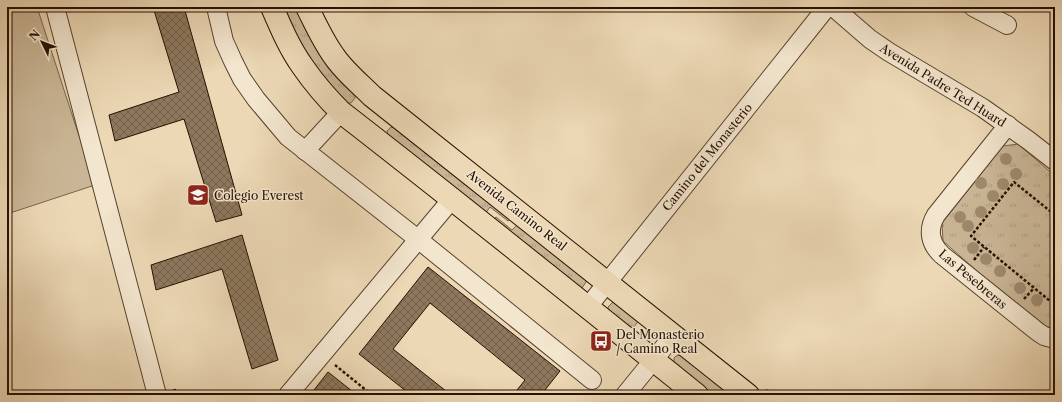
<svg xmlns="http://www.w3.org/2000/svg" width="1062" height="402" viewBox="0 0 1062 402" font-family="'Libre Caslon Text',serif">
<defs>
<pattern id="grass-tufts" width="24" height="20" patternUnits="userSpaceOnUse"><rect width="24" height="20" fill="#cab696"/><path d="M3 7l-1-3M5 7V3M7 7l1-3M15 17l-1-3M17 17v-4M19 17l1-3" fill="none" stroke="#ad9b80"/></pattern>
<pattern id="building-cross-hatch" width="8" height="8" patternUnits="userSpaceOnUse"><rect width="8" height="8" fill="#8d785e"/><path d="M0 0l8 8M0 8l8-8" fill="none" stroke="#73614b"/></pattern>
</defs>
<rect width="100%" height="100%" fill="#ecd8b5"/>
<filter id="stains"><feTurbulence type="fractalNoise" baseFrequency=".005" numOctaves="4"/><feColorMatrix values="0 0 0 0 .2 0 0 0 0 .09 0 0 0 0 .02 0 0 0 .5 -.17"/></filter>
<radialGradient id="worn" r=".72"><stop offset=".6" stop-color="#630" stop-opacity="0"/><stop offset="1" stop-color="#630" stop-opacity=".3"/></radialGradient>
<g fill="url(#grass-tufts)" stroke="#78634b">
<path d="M283,7H297L355,92V98L351,103H344L320,74L304,51Z"/>
<path d="M391,127H395L511,218L508,221L490,207L485,214L388,136L387,131Z"/>
<path d="M1018,144L1055,176V327H1047L977,271L943,241L942,223L1003,146Z"/>
<path d="M496,217L512,230L518,224L585,278L586,282L582,288H577L493,220Z"/>
<path d="M613,302L617,303L639,320L631,331L609,313L608,307Z"/>
<path d="M682,355L732,395H713L674,365V358L676,356Z"/>
</g>
<path fill="#cab696" stroke="#78634b" d="M7,7H37L95,185L7,214Z"/>
<g fill="url(#building-cross-hatch)" stroke="#261000">
<path d="M153,7H184L242,215L216,222L184,119L115,141L109,115L179,92Z"/>
<path d="M242,235L278,360L252,369L222,269L156,290L151,265Z"/>
<path d="M428,267L560,371L541,395H513L525,380L430,303L393,349L451,395H411L359,354Z"/>
<path d="M328,372L357,395H321L314,390Z"/>
</g>
<g fill="none" stroke-linecap="round" stroke-linejoin="round">
<g stroke="#58422d" stroke-width="20">
<g id="minor">
<path d="M55,7L157,395"/>
<path d="M216,7L224,41L233,61L242,79L256,99L288,137L419,240L592,380"/>
<path d="M833,7L870,39L889,52L983,108L1028,140L1055,161"/>
<path d="M973,7L1007,25"/>
<path d="M1008,125L936,215C927,230 930,244 942,255L1038,332L1044,336L1055,339"/>
<path d="M305,151L341,112"/>
<path d="M587,308L827,7"/>
<path d="M288,395L452,199"/>
<path d="M625,395L673,336"/>
</g>
</g>
<g stroke="#261000" stroke-width="24">
<g id="major">
<path d="M272,7C281,28 290,49 303,67C314,83 327,98 341,112C461,205 579,300 697,395"/>
<path d="M307,7C315,23 323,41 334,56C344,71 359,83 372,96L748,395"/>
</g>
</g>
<g stroke="#261000" stroke-width="2.5" stroke-dasharray="3 2" stroke-linecap="butt">
<path d="M1055,215L1014,182L971,236L1050,301L1055,296"/>
<path d="M974,260L984,247"/>
<path d="M1024,299L1034,288"/>
<path d="M335,365L372,395"/>
<path d="M766,390L772,395"/>
<path d="M173,391L175,390L177,395"/>
</g>
<use href="#minor" stroke="#f3e6cf" stroke-width="18"/>
<use href="#major" stroke="#ecd8b5" stroke-width="22"/>
</g>
<g fill="#9e8a6e">
<circle cx="1006" cy="159" r="6"/>
<circle cx="1016" cy="174" r="6"/>
<circle cx="981" cy="183" r="6"/>
<circle cx="1003" cy="184" r="6"/>
<circle cx="993" cy="196" r="6"/>
<circle cx="981" cy="212" r="6"/>
<circle cx="960" cy="217" r="6"/>
<circle cx="968" cy="226" r="6"/>
<circle cx="973" cy="248" r="6"/>
<circle cx="986" cy="259" r="6"/>
<circle cx="1000" cy="271" r="6"/>
<circle cx="1020" cy="288" r="6"/>
<circle cx="1037" cy="300" r="6"/>
</g>
<defs>
<g id="school-square" transform="scale(1.15)"><rect x="-9" y="-9" width="18" height="18" rx="4" fill="#8f2418" stroke="#f3e6cf"/><path d="M0-5L7-2L0 1L-7-2ZM-4 1L0 2.5L4 1V4Q0 6-4 4Z" fill="#fff"/></g>
<g id="bus-square" transform="scale(1.15)"><rect x="-9" y="-9" width="18" height="18" rx="4" fill="#8f2418" stroke="#f3e6cf"/><path d="M-5-6H5V4H4V6H2V4H-2V6H-4V4H-5ZM-3.5-4V0h7V-4ZM-3.5 1.2v1.5H-2V1.2ZM2 1.2v1.5H3.5V1.2Z" fill="#fff"/></g>
</defs>
<g fill-rule="evenodd">
<use href="#school-square" x="198" y="195"/>
<use href="#bus-square" x="601" y="341"/>
</g>
<g text-anchor="middle" dominant-baseline="central" stroke-width="3" stroke-linejoin="round" paint-order="stroke">
<g font-size="12" fill="#261000" stroke="#f3e6cf">
<text transform="translate(943 85) rotate(32)">Avenida Padre Ted Huard</text>
<text transform="translate(707 157) rotate(-51)">Camino del Monasterio</text>
<text transform="translate(517 210) rotate(38)">Avenida Camino Real</text>
<text transform="translate(973 279) rotate(40)">Las Pesebreras</text>
</g>
<g font-size="12" fill="#261000" stroke="#f3e6cf" text-anchor="start">
<text x="214" y="195">Colegio Everest</text>
<text x="616" y="334">Del Monasterio<tspan x="616" dy="14">/ Camino Real</tspan></text>
</g>
</g>
<rect width="1062" height="402" fill="none" stroke="#ecd8b5" stroke-width="24"/>
<rect x="8" y="8" width="1046" height="386" fill="none" stroke="#261000" stroke-width="2"/>
<rect x="12" y="12" width="1038" height="378" fill="none" stroke="#261000"/>
<g transform="translate(42 42) rotate(313)" stroke="#f3e6cf" stroke-width="3" paint-order="stroke">
<path d="M0-3L7 15L0 10L-7 15Z" fill="#261000"/>
<text y="-6" font-size="11" font-weight="bold" text-anchor="middle" fill="#261000">N</text>
</g>
<rect width="100%" height="100%" filter="url(#stains)"/>
<rect width="100%" height="100%" fill="url(#worn)"/>
</svg>
